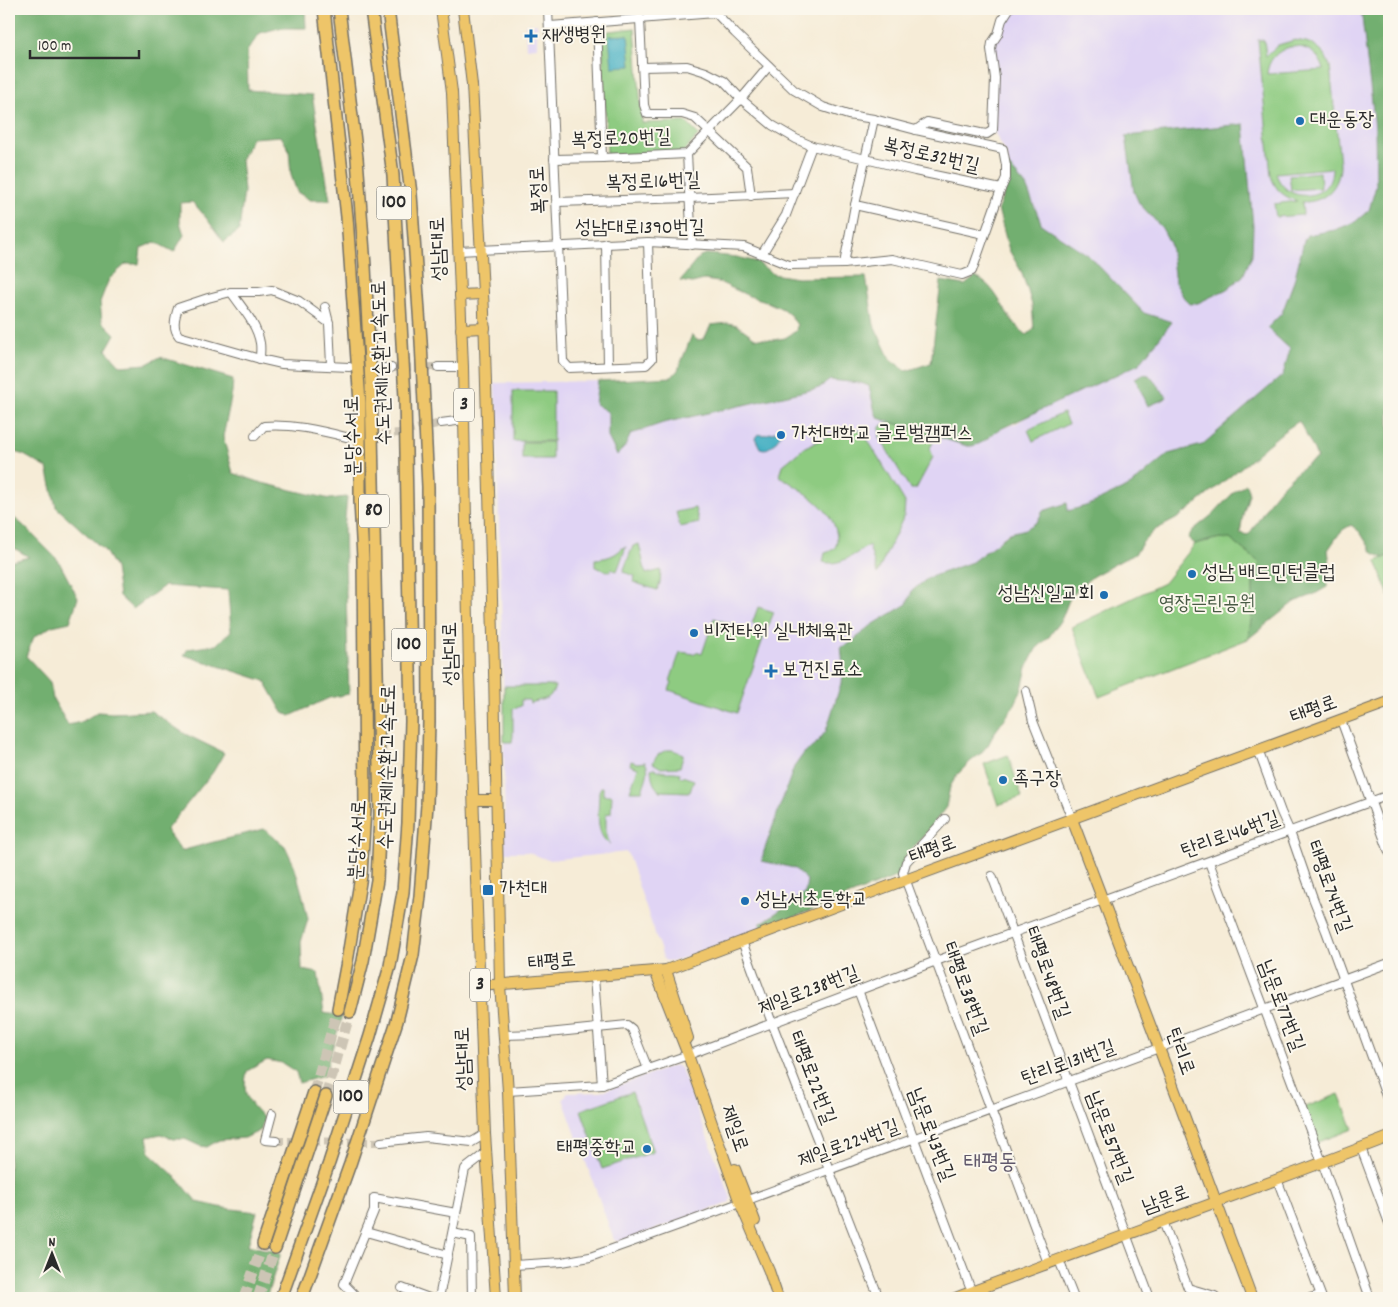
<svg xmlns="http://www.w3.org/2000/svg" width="1398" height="1307" viewBox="0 0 1398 1307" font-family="Dekko,'Poor Story',sans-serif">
<rect width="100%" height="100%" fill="#fbf7ec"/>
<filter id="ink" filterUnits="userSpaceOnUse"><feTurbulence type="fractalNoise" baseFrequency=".02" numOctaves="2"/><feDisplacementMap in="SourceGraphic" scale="10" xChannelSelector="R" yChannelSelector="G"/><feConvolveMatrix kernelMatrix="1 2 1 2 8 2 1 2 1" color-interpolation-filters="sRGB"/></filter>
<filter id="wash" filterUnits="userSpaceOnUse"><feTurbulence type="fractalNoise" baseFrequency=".0096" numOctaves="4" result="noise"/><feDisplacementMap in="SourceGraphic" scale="20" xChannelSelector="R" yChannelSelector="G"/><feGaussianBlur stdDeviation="1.12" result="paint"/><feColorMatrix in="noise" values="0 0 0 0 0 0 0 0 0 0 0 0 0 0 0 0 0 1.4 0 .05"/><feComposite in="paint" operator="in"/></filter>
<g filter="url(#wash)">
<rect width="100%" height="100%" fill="#f6ecd7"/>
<g fill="#e0d4f4">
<path d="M1008,9H1361L1375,128L1376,186L1369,210L1355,222L1335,230L1307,235L1304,241L1294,281L1282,313L1267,328L1290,349L1283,375L1202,445L1168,454L1131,485L1089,505L1067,511V504L1044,511L1037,522L1026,529L1009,533L972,562L928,578L912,591L907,604L872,625L849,644L841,647L844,674L826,731L815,745L804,753L763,861L794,868L807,880L805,893L760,923L762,930L671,962L664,960L627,852L548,860L528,852H505L503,670L495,383L598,381L595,404L608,412V437L624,448L631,434L663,423L819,388L830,380L849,381L861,383L869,386L875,412L878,418L967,446L983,442L996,431L1017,423L1172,323L1144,313L1088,255L1042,225L1026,186L1009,167L1006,153L993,130L991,49Z"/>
<path d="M537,23V47L526,48L525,24Z"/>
<path d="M676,1065L681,1069L731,1198L729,1203L619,1242L614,1240L563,1099L568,1093L600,1092Z"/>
</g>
<g fill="#8ecb81" stroke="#5c7b56" fill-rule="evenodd">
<path d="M635,28L642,123L686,122L699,135L682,153L607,155L602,32Z"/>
<path d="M1258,40H1264L1266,56L1278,45L1295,40L1306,42L1312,44L1321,51L1325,55L1330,66L1340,163C1341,186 1325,203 1302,202L1303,215L1276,217L1274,204L1297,201C1284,197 1275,190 1271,176ZM1290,47C1306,45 1320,54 1324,70L1267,74C1268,60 1277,51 1290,47ZM1332,168C1332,202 1285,205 1276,173Z"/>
<path d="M1320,172L1321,188L1291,190L1289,175Z"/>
<rect x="513" y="391" width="40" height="50"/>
<path d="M1063,413L1068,424L1033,441L1028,430Z"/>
<path d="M888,423H895L936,436L930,448L933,457L916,489H911L909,487L880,438V427L882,425Z"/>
<path d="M848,429H855L863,432L905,502L904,516L877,574L869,545C857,553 839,567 823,562L825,553C832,551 837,548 837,540C837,509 802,491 780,476L783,465L805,447L827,437Z"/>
<rect x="522" y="442" width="30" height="17"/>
<path d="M695,508L699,523L680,527L676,512Z"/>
<path d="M1220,538L1230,539L1261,563L1253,583L1254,608L1248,639L1099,697L1072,627L1164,583L1195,544Z"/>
<path d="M639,544L646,574L661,570L660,583L657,590L633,582L635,576L623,572L633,546Z"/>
<path d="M626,547L617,571L611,569L610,572L595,567V559C602,559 610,557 615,554C620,551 621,548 626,547Z"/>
<path d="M1389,556V596L1376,561Z"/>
<path d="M758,607L774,612L767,629L752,624Z"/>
<path d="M714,618L764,636L737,713L669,690L672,682L670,681L680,652L695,654L696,652L702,654Z"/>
<path d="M555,686C552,700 543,699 530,703L529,700H521V706L513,709V736L512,742H504V686Z"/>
<path d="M667,750H673L683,754V757L680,767L661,768L653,763C655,756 660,753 667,750Z"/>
<path d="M1008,755L1022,797L998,805L984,764Z"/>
<path d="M631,761L637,763L645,762C651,771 645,781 642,791H630L638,768L630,765Z"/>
<path d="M654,768C665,775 670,770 680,773L679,776L681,777L682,776L694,780L690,792L660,791C652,785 652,778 651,769Z"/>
<path d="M601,787H603V795H612L611,813L606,814V834L610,844C594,836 599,807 599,791Z"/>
<path d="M632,1092L653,1152L602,1169L581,1110Z"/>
<path d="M1339,1094L1353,1129L1316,1143L1303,1108Z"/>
</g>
<g fill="#72af6f" stroke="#4e6d4d">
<path d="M9,9H305L306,28H279L260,33L247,51L248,90L312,95L330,200H310L297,192L291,175L289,150L281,136L252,138L241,160L244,191L239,231L224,242C213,228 204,213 192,202L180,203V222L184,235L174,252L155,242L141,248L139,264H126L109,279L100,302L102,321L115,334L106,350L121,366L147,364L160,357L233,379L232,393L223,437L233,473L262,483L330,499L347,497L344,529L349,694L329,698L290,716L282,711L265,681L184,655L188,649L216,645L231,631L228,590L164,586L133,609L119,596L115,568L105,551L56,507L47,468L24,455L9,450Z"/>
<path d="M1361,9H1389V555L1384,558L1373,553L1360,532L1351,525L1344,529L1339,534L1328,550L1330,565L1327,587L1313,595L1294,602L1248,639L1253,608V583L1260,563L1230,539L1220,538L1195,544L1188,538L1192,531L1212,515L1234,492L1246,484L1249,494L1243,515L1240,533L1248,535C1258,523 1264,510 1272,498C1284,482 1300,468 1317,458L1313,448L1299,421L1284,431L1267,445L1249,461L1190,509L1176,519L1155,530L1143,542L1135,554L1126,558L1093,576L1081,586L1069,600L1062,618L1049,637L1036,649L1027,667L1022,689L1014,706L995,732L988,745L980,754L971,761L957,775L950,787L946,807L928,831L905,857L898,876L762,930L760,924L805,893L807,880L794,868L762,861L764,851L794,767L804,753L815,745L826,731L844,674L841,647L849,644L872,625L907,604L912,591L928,578L972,562L1010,533L1026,529L1037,522L1043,511L1067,503L1068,511L1089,505L1131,485L1168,454L1202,445L1283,375L1290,349L1267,328L1282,313L1294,281L1304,241L1307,235L1335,230L1355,222L1369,210L1376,186L1375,128Z"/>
<path d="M1244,124L1253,226L1252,255L1243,276L1227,289L1198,303L1190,304L1184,298L1175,282L1170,243L1162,228L1139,203L1134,192L1126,136Z"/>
<path d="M1008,165L1026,186L1042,225L1088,255L1144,313L1172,322L1139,364L996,431C987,439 979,447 967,446L878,418L875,412L869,386L861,383L830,380L819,388L663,423L631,434L624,448L617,455L608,437V412L595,404L598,381L672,377L678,370L692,335L697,340L704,339L711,325L728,323L737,325L755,338L773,340L785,338L796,331L797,325L791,316L783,309L763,300L749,296L719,282L704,280L692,283L680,281L700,256L706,254L737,257L757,262L773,274L797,278L866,277L874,325L890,359L906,371L931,363L941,281L965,285L975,277C996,285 1001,308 1015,324C1018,328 1023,332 1027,335L1034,329L1032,305L1028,291L1021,271L1009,250L998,209L1006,188Z"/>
<path d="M1144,374L1149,375L1167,397L1165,399L1148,406L1135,378Z"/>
<path d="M9,514L23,525L58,560L78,598L70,622L52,626L34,637L26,656L50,682L53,699L68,725L81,722L98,712L112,713L151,711L185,734L224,753L213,772L166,830L181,851L206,844L264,829L285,846L294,865L302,893L308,919L301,942L302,970L318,973L324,1013L342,1016L324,1076L299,1083L296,1072L282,1063L267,1060L247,1071C242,1094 247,1101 264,1118L261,1130L245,1138L219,1140L207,1147L200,1146L185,1139H173L161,1134L147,1137L150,1153L178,1179L197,1202L224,1208L257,1212L248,1245L281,1253L266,1298H9V562L29,557L9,545Z"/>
</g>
<g fill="#43afc2" stroke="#376d76">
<path d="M628,35L631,66L612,67L609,36Z"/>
<path d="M778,431L781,434L780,436C775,442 770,452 760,448L755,438L758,434L763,435Z"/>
</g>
</g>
<g filter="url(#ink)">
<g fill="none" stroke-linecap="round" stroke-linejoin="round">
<g stroke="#cdc5b5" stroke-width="8" stroke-dasharray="8 4" stroke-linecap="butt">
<path d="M354,367L384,368"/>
<path d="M391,368L438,367"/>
<path d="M346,437L399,433L441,423"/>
<path d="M276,1141L381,1142"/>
</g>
<g stroke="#cdc5b5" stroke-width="11" stroke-dasharray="11 5.5" stroke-linecap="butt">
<path d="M314,1092L338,1009"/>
<path d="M326,1096L350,1012"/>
<path d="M244,1298L263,1244"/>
<path d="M258,1298L275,1248"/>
</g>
<g stroke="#726f67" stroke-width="10">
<g id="minor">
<path d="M548,9L563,361L569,368L646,365L652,359L648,242"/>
<path d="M640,19L644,105L647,114H682L695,118L747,167L751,196"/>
<path d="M597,22L602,158"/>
<path d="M550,26L715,13"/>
<path d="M642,67L687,66L706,72L724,81L741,99L772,125L796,139L812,146L915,171L1001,189"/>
<path d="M916,130L927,122L980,133L987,134L993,130L995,78L991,49L992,43L998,34L1002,20L1009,9"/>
<path d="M687,154L692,245"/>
<path d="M554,159L602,158L687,154L741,99L769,66"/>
<path d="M557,202L689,198L795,193"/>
<path d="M855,205L984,234"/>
<path d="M606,243L608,366"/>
<path d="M458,251L648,242L744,247L789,265L844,264L892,259L962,275L972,271L1001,189L1006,178V165L1003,149L916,130L874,119L848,115L823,107L794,90L735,33L712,9"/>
<path d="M762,254L786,215L812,146"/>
<path d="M844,264L855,205L874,119"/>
<path d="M231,292L208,298L178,308C175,317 172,328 179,336L260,359"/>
<path d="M325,307L329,323L331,365"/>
<path d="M329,323L299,301L272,290L259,292H231C242,308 257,324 260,343C261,348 260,354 260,359L282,364L349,367"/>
<path d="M438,367H463"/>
<path d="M384,368H391"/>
<path d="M441,423L464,420"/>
<path d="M255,436L264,426C293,424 319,430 346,437"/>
<path d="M1026,691L1033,721L1072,819"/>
<path d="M1341,720L1389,852"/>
<path d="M1258,750L1281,812L1290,832L1313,898L1326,931L1389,1104"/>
<path d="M945,819L906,862L903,873L1048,1263"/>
<path d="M1209,862L1322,1162L1370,1298"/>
<path d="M992,876L1150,1298"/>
<path d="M742,941L772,1023L879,1298"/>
<path d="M594,977L602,1085"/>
<path d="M858,990L974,1298"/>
<path d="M504,1035L538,1034L627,1025L632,1029L648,1069"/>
<path d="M508,1091L602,1085L688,1055L936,961L1389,795"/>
<path d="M272,1114L265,1140L276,1141"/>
<path d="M381,1142L426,1137L472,1142L485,1134"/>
<path d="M1361,1148L1389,1223"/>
<path d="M1277,1179L1322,1298"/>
<path d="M1163,1221L1188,1288L1215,1296L1216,1298"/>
<path d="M366,1232L448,1255"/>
<path d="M453,1233L471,1237L472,1298"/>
<path d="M1059,1260L1074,1298"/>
<path d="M514,1265L562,1262L590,1257L696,1219L1389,963"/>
<path d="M402,1288L429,1298"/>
<path d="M358,1298L344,1284L374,1211V1198L456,1213"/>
<path d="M439,1298L465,1169L487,1152"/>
<path d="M1310,1298L1320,1295"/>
</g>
</g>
<g stroke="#726f67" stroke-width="12">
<g id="major">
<path d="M441,9L452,92L455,168L463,367L469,672L480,997L485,1134L496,1298"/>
<path d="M463,9L472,85L484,312L494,671L500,985L508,1091L515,1298"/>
<path d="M460,295L483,294"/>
<path d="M461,329L485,328"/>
<path d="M474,800H496"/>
<path d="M1072,819L1159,1048L1252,1298"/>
<path d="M666,970L688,1038"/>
<path d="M655,971L688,1055L740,1203L769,1271L778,1298"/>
<path d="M480,986L666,970L905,880L1389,702"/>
<path d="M735,1169L755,1221"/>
<path d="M955,1298C1099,1244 1245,1193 1389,1137"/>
</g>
</g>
<g stroke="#726f67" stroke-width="14">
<g id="highway">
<path d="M324,9L347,217L360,403V501L363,558L365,809L361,876L348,956L338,1009"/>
<path d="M339,9L357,158L365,266L371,384L380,814L377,880L363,961L350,1012"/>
<path d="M263,1244L314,1092"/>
<path d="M275,1248L326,1096"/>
<path d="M281,1298L329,1163L370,1036L390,966L403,892L408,823L411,721L405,398L393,175L371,9"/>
<path d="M302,1298L350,1164L397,1021L413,955L420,896L427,805L429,721L428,487L421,341L411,194L388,9"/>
</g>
</g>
<use href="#minor" stroke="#fff" stroke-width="8"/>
<use href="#major" stroke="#eec569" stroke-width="10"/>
<use href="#highway" stroke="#eec569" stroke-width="11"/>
</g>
</g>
<g fill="#1f6fb2" stroke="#fbf7ec" stroke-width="2">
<path d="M528.5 28.5h5v5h5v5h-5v5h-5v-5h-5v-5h5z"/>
<circle cx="1300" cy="121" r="5"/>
<circle cx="781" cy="435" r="5"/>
<circle cx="1192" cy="574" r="5"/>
<circle cx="1104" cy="595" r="5"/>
<circle cx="694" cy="633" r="5"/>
<path d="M768.5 663.5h5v5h5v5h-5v5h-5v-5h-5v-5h5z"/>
<circle cx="1003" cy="780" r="5"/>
<rect x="482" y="884" width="12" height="12" rx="2.5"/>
<circle cx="745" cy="901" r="5"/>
<circle cx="647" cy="1149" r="5"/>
</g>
<g text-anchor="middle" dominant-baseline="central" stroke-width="4" stroke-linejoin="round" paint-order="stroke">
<g fill="#fbf7ec" stroke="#696865" stroke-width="1">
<rect x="376.5" y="186.5" width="35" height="33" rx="4"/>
<rect x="454" y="388.5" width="20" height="33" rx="4"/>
<rect x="359" y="494.5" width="30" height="33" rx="4"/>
<rect x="391.5" y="628.5" width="35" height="33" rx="4"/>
<rect x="470" y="968.5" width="20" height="33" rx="4"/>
<rect x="333.5" y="1080.5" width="35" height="33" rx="4"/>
</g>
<g font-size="19" font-weight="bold" fill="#2b2b2b">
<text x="394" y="203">100</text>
<text x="464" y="405">3</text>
<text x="374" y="511">80</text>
<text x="409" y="645">100</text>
<text x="480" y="985">3</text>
<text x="351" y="1097">100</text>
</g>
<g font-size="20" fill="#2b2b2b" stroke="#fbf7ec" text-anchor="start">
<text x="542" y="36">재생병원</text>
<text x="1310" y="121">대운동장</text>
<text x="791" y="435">가천대학교 글로벌캠퍼스</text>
<text x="1202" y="574">성남 배드민턴클럽</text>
<text x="1094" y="595" text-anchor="end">성남신일교회</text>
<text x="704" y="633">비전타워 실내체육관</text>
<text x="782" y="671">보건진료소</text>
<text x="1013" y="780">족구장</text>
<text x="499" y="890">가천대</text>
<text x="755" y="901">성남서초등학교</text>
<text x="637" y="1149" text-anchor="end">태평중학교</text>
</g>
<g font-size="20" fill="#2b2b2b" stroke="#fbf7ec">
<text transform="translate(621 140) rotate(-2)">복정로20번길</text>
<text transform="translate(931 157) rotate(13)">복정로32번길</text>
<text transform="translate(653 183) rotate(-2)">복정로16번길</text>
<text transform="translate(540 190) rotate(-93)">복정로</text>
<text x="640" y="229">성남대로1390번길</text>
<text transform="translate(440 249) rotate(-92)">성남대로</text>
<text transform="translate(383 363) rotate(-92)">수도권제1순환고속도로</text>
<text transform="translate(354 436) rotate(-91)">분당수서로</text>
<text transform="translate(452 654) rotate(-91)">성남대로</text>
<text transform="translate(1314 711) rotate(-20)">태평로</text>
<text transform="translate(389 767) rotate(-89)">수도권제1순환고속도로</text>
<text transform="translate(1231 836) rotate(-20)">탄리로146번길</text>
<text transform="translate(359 840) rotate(-87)">분당수서로</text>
<text transform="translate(933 851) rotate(-20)">태평로</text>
<text transform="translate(1328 887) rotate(70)">태평로74번길</text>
<text transform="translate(552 963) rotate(-5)">태평로</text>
<text transform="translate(1046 973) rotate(70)">태평로48번길</text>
<text transform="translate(964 989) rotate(70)">태평로38번길</text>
<text transform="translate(809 992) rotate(-21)">제일로238번길</text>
<text transform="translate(1280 1006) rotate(69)">남문로77번길</text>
<text transform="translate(1179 1052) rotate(70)">탄리로</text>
<text transform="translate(465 1059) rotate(-92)">성남대로</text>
<text transform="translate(1069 1064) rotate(-20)">탄리로131번길</text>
<text transform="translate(811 1078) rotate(69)">태평로22번길</text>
<text transform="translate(733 1129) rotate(71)">제일로</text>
<text transform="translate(930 1135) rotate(69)">남문로43번길</text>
<text transform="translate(1108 1138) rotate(69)">남문로57번길</text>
<text transform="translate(849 1145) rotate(-20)">제일로224번길</text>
<text transform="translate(1166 1201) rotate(-20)">남문로</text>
</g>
<g font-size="20" fill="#495b45" stroke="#fbf7ec">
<text x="1207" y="605">영장근린공원</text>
</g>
<g font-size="22" fill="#60586b" stroke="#fbf7ec">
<text x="990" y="1163">태평동</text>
</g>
</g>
<rect width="1398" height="1307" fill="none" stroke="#fbf7ec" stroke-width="30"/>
<g transform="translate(52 1254)" stroke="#fbf7ec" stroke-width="4" paint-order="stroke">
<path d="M0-4L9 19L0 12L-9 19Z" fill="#2b2b2b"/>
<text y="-8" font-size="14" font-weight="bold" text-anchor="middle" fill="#2b2b2b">N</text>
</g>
<path d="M30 50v8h109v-8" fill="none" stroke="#2b2b2b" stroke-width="2.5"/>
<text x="38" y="50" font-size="15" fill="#2b2b2b" stroke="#fbf7ec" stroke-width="4" paint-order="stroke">100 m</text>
</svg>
